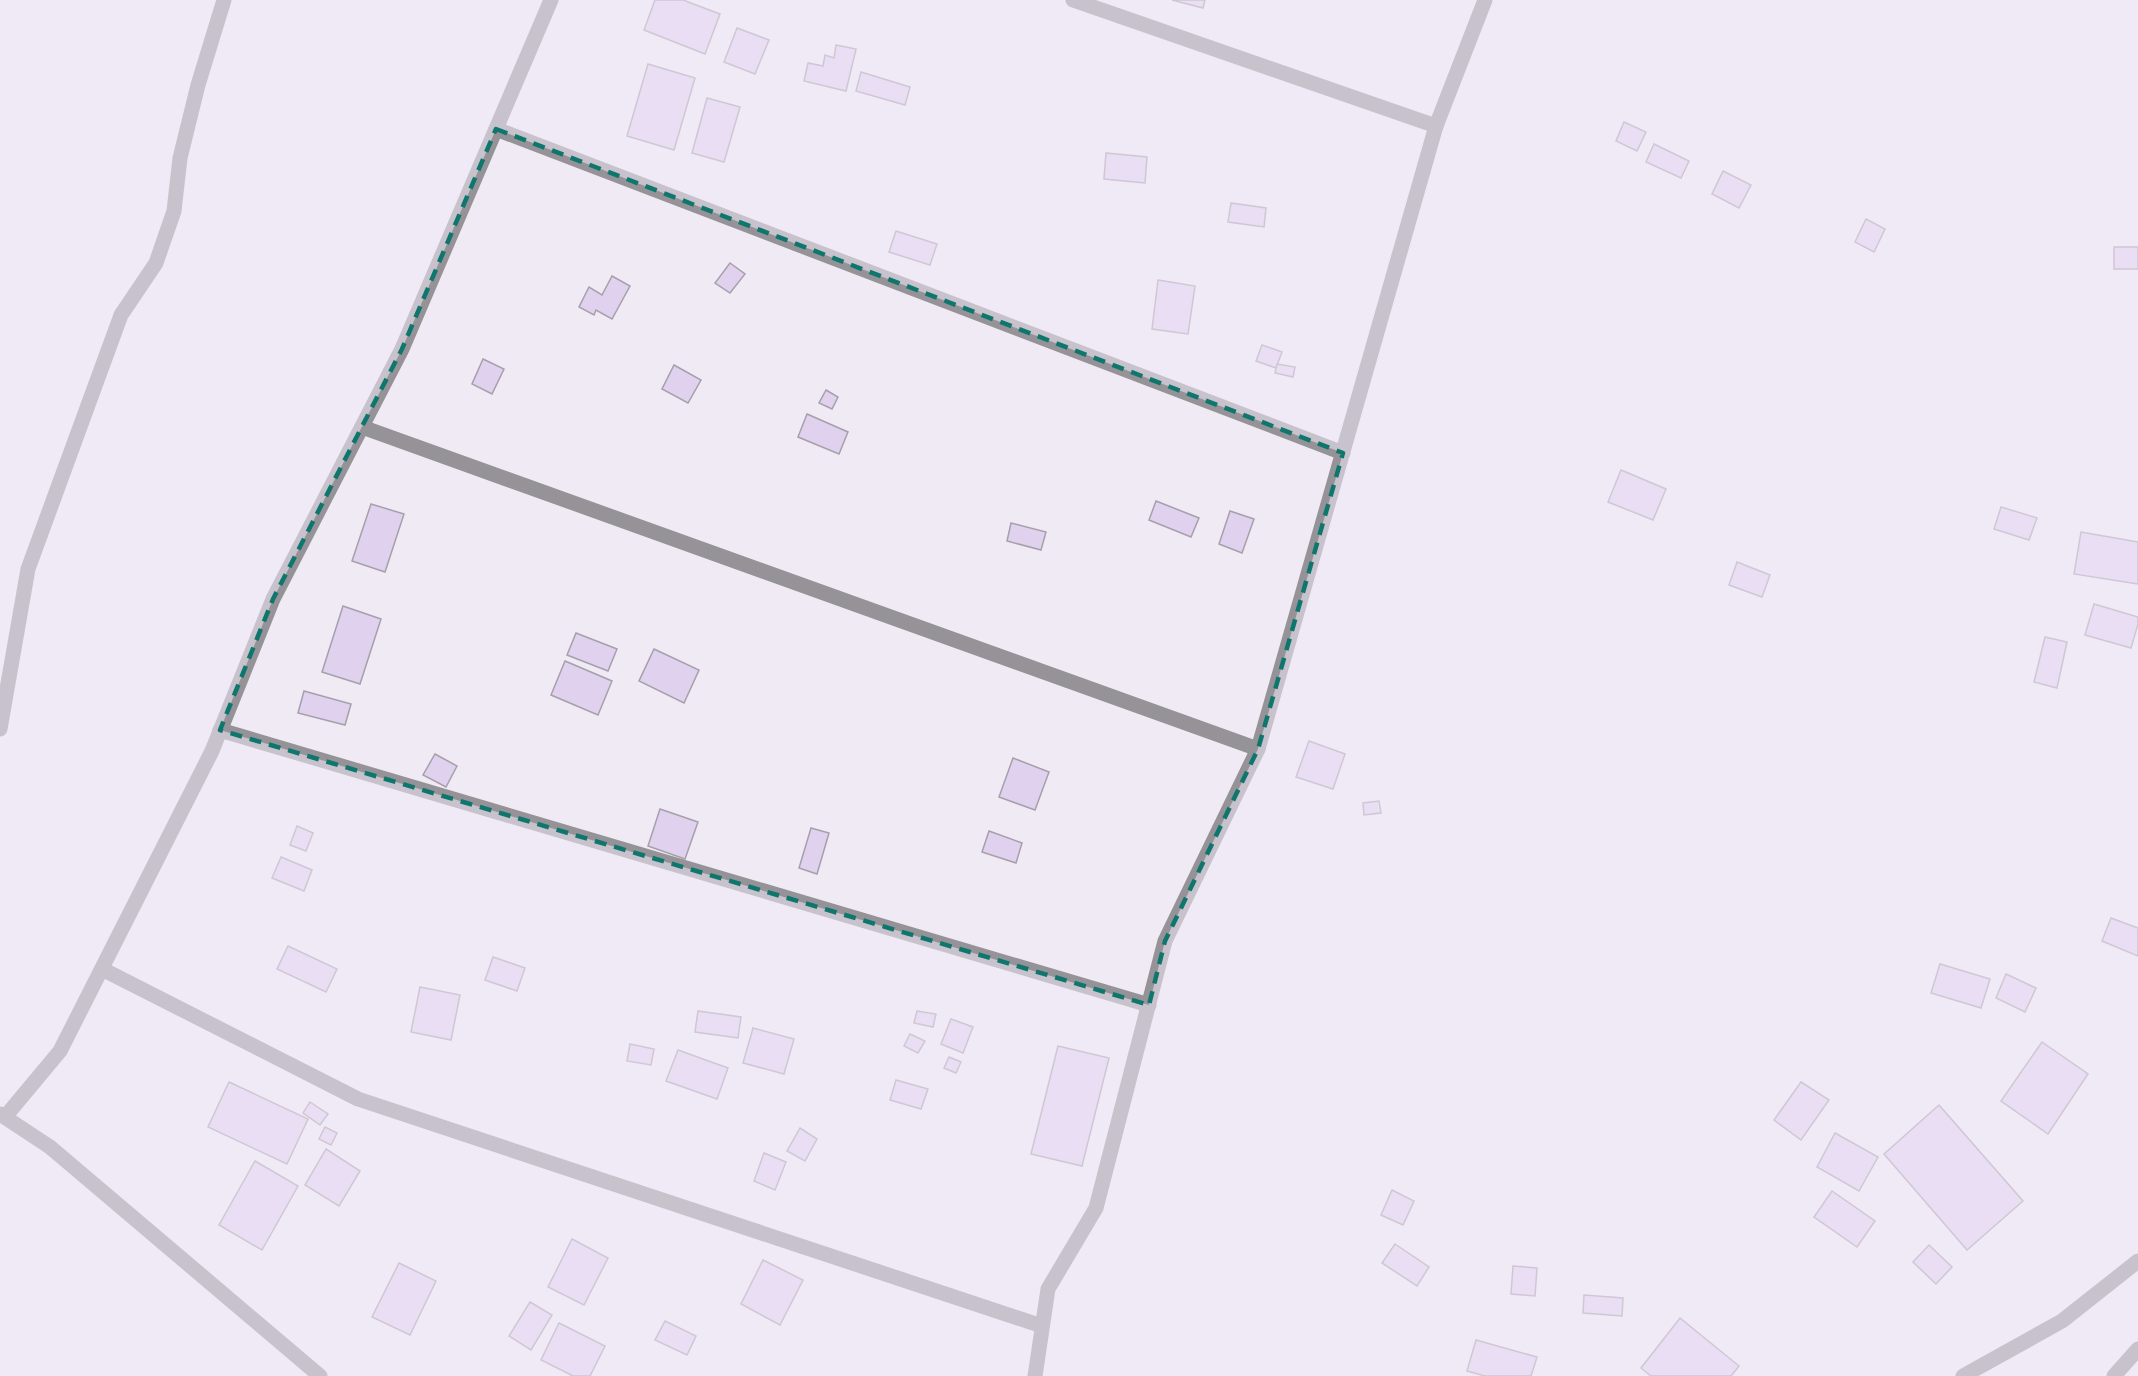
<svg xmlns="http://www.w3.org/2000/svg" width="2138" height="1376" viewBox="0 0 2138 1376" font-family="'Work Sans',sans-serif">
<rect width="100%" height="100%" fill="#f0eaf5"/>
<g fill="#e0d1ef" stroke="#a5a0aa" stroke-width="1.5">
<path d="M655,0H683L720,14L705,54L644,30Z"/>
<path d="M1172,0H1205L1203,8Z"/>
<path d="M737,28L769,40L755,74L724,62Z"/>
<path d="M836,45L856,49L846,91L804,81L808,63L823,66L825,55L834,58Z"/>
<path d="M648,64L695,78L674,150L627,136Z"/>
<path d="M861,72L910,87L905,105L856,91Z"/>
<path d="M707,98L740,107L724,162L692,153Z"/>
<path d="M1624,122L1646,132L1637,151L1616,141Z"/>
<path d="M1654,144L1689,161L1681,178L1646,162Z"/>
<path d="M1106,153L1147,157L1145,183L1104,179Z"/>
<path d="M1723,171L1751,185L1739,208L1712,194Z"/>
<path d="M1231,203L1266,208L1264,227L1228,222Z"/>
<path d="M1866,219L1885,229L1874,252L1855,242Z"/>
<path d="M896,231L937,244L930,265L889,252Z"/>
<rect x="2114" y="247" width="24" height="22"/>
<path d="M730,263L745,274L730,293L715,283Z"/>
<path d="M612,276L630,286L612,319L596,310L594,315L579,307L589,287L602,295Z"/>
<path d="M1158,280L1195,286L1188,334L1152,329Z"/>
<path d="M1262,345L1282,352L1276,368L1256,361Z"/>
<path d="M483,359L504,369L492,394L472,384Z"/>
<path d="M1277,364L1295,367L1293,377L1275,373Z"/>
<path d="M674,365L701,380L688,403L662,389Z"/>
<path d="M826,390L838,397L832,409L819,403Z"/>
<path d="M807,414L848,432L839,454L798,437Z"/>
<path d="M1621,470L1666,489L1653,520L1608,502Z"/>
<path d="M1156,501L1199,518L1191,537L1149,520Z"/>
<path d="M371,504L404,514L385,572L352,561Z"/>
<path d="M2001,507L2037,518L2029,540L1994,529Z"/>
<path d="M1230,511L1254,519L1242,553L1219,544Z"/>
<path d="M1011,523L1046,532L1041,550L1007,541Z"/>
<path d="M2081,532L2138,542V584L2074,574Z"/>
<path d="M1737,562L1770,575L1762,597L1729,585Z"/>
<path d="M2094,604L2138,617V624L2131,648L2085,635Z"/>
<path d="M343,606L381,619L360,684L322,672Z"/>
<path d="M576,633L617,649L608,671L567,655Z"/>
<path d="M2045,637L2067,642L2057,688L2034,682Z"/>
<path d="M654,649L699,670L684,703L639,681Z"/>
<path d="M565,661L612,681L598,715L551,695Z"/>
<path d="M304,691L351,704L345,725L298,713Z"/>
<path d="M1309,741L1345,754L1333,789L1296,777Z"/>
<path d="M435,754L457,766L446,787L423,775Z"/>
<path d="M1013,758L1049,772L1035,810L999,797Z"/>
<path d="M1379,801L1381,813L1364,815L1363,803Z"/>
<path d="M660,809L698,822L685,859L648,846Z"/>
<path d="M297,826L313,833L306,851L290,845Z"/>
<path d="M811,828L829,833L817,874L799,868Z"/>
<path d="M989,831L1022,843L1016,863L982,852Z"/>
<path d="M281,857L312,870L304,891L272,878Z"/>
<path d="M2111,918L2138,928V956L2102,941Z"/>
<path d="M288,946L337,969L326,992L277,969Z"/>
<path d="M493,957L525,968L517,991L485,980Z"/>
<path d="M1940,964L1990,979L1981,1008L1931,993Z"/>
<path d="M2006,974L2036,988L2025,1012L1996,998Z"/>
<path d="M420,987L460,995L451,1040L411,1032Z"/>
<path d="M698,1011L741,1017L738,1038L695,1032Z"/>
<path d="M917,1011L936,1014L933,1027L914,1023Z"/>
<path d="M951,1019L973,1027L963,1053L941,1044Z"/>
<path d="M753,1028L794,1039L784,1074L743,1063Z"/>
<path d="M910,1034L925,1041L918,1053L904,1046Z"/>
<path d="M2042,1042L2088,1074L2048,1134L2001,1101Z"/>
<path d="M630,1044L654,1049L651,1065L627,1061Z"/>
<path d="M1058,1046L1109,1058L1082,1166L1031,1154Z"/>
<path d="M678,1050L728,1068L717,1099L666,1081Z"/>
<path d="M949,1057L961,1062L956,1073L944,1068Z"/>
<path d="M896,1080L928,1089L921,1109L890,1100Z"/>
<path d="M229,1082L308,1119L287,1164L208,1127Z"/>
<path d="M1801,1082L1829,1100L1801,1140L1774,1120Z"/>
<path d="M310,1102L328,1114L320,1125L303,1113Z"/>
<path d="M1939,1105L2023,1201L1967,1250L1884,1154Z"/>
<path d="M325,1127L337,1133L331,1145L319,1139Z"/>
<path d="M800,1128L817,1139L805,1161L787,1151Z"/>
<path d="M1835,1133L1878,1157L1859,1191L1817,1167Z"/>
<path d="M326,1149L360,1171L339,1206L305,1185Z"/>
<path d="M764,1153L786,1162L775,1190L754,1181Z"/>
<path d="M255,1161L298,1186L262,1250L219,1225Z"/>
<path d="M1392,1190L1414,1201L1403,1225L1381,1215Z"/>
<path d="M1832,1191L1875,1221L1857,1247L1814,1217Z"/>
<path d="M572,1239L608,1258L584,1305L548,1287Z"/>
<path d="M1395,1244L1429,1267L1417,1286L1382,1263Z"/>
<path d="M1929,1245L1952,1267L1936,1284L1913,1262Z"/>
<path d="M763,1260L803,1280L780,1325L741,1304Z"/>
<path d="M399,1263L436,1281L410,1335L372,1317Z"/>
<path d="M1513,1266L1537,1268L1535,1296L1511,1294Z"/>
<path d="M1584,1295L1623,1298L1622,1316L1583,1313Z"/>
<path d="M530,1302L552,1315L531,1350L509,1336Z"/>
<path d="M1680,1318L1739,1366L1731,1376H1651L1641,1368Z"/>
<path d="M665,1321L696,1336L687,1355L655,1340Z"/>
<path d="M559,1323L605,1346L590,1376H573L541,1360Z"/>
<path d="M1476,1340L1537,1357L1531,1376H1485L1467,1371Z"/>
</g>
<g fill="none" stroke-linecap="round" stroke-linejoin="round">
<g stroke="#959397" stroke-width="15">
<path d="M1073,0L1436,126"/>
<path d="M496,129L1343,453"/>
<path d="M362,427L1258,749"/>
<path d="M0,729L28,569L121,315L156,263L174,211L180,158L198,85L224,0"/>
<path d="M220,730L1149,1005"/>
<path d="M102,969L358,1099L1042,1326"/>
<path d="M0,1114L50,1147L320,1376"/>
<path d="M5,1117L60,1051L212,751L273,599L402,349L551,0"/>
<path d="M1035,1376L1048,1289L1096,1208L1165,941L1258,749L1436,126L1485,0"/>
<path d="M1963,1376L2062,1321L2138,1261"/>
<path d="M2114,1376L2138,1349"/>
</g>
</g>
<path d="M0 0H2138V1376H0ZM496,129L1343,453L1258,749L1165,941L1149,1005L220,730L273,599L402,349Z" fill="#f0eaf5" fill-opacity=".55" fill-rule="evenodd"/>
<path fill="none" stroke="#0f766e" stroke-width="4.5" stroke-dasharray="12 8" stroke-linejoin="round" d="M496,129L1343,453L1258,749L1165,941L1149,1005L220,730L273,599L402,349Z"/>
</svg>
